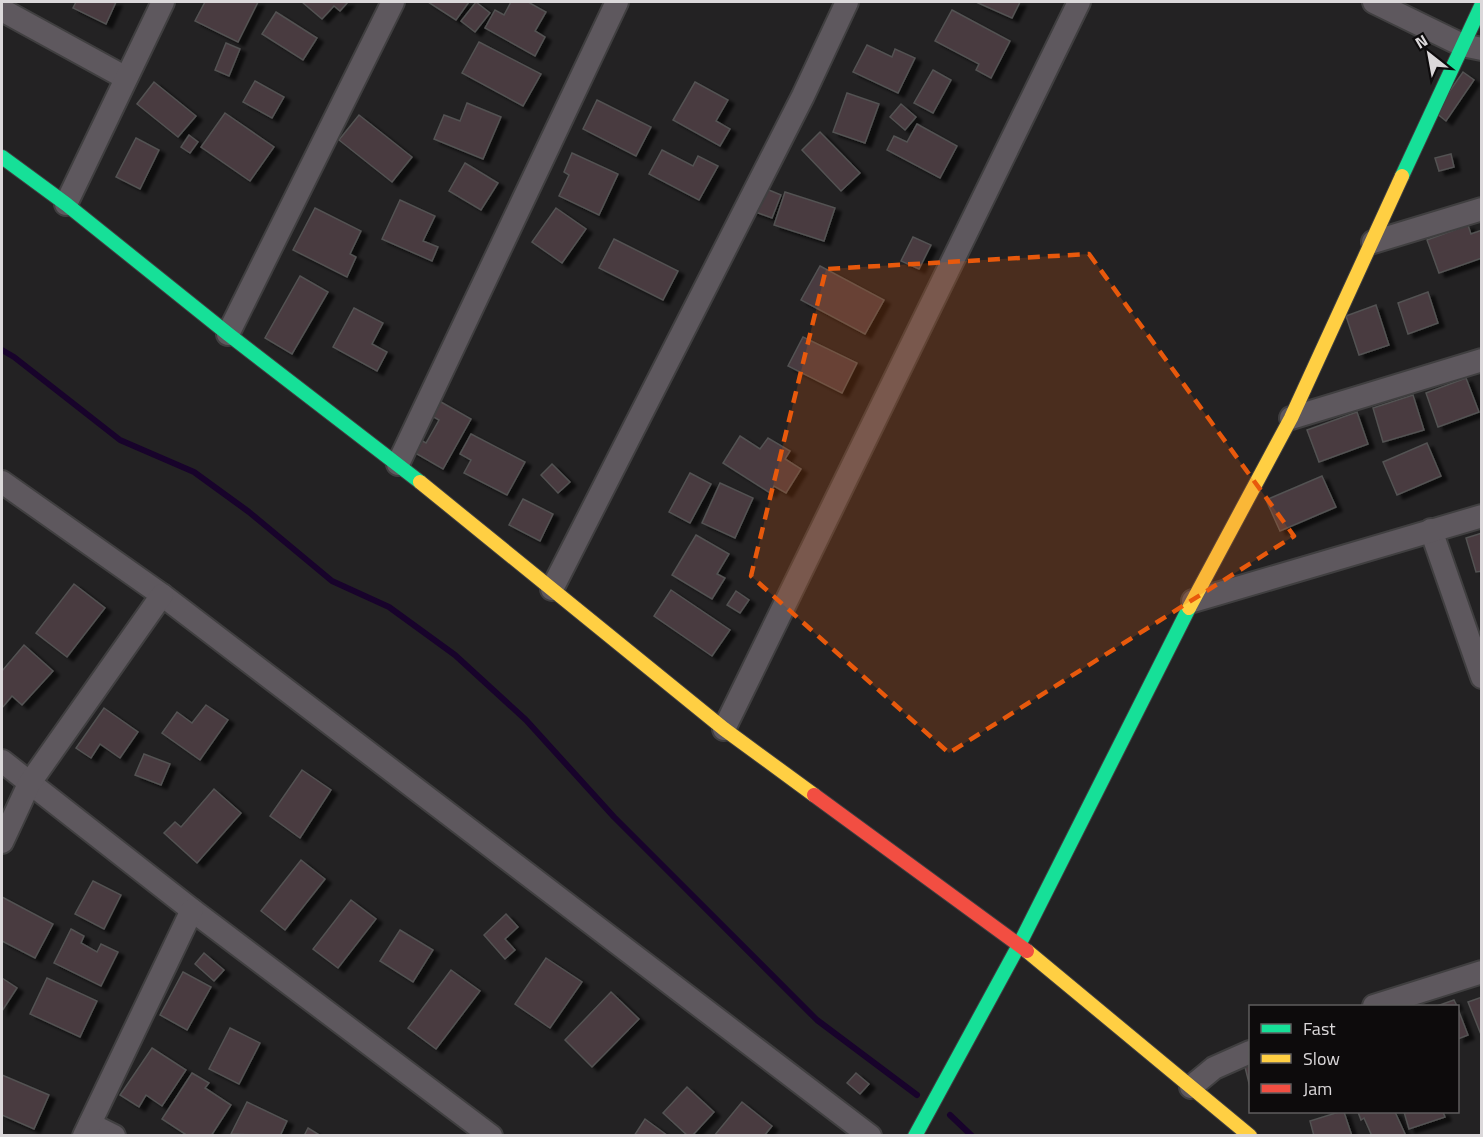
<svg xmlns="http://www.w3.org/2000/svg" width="1483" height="1137" viewBox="0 0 1483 1137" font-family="'Titillium Web',sans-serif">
<defs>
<filter id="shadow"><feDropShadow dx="6" dy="4" stdDeviation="1.5" flood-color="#0009"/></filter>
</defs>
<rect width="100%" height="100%" fill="#232223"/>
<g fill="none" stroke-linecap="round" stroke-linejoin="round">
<g stroke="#18032b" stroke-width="6">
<path d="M2,350L14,357L120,440L194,472L249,512L332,581L389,607L455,655L526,720L614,817L817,1020L917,1095"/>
<path d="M950,1115L972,1136"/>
</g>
</g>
<g fill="#493a40" stroke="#535252" stroke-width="1.5" filter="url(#shadow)">
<path d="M76,2H116L106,24L73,8Z"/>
<path d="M205,2H258L238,42L195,21Z"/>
<path d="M302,2H348L340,11L334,6L322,19Z"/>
<path d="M428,2H469L456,20Z"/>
<path d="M476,2L490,13L475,32L461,21Z"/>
<path d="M511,2H528L546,12L535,31L545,37L535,56L485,28L495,10L504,15Z"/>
<path d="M976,2H1020L1012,18Z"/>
<path d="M952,10L1010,41L991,78L976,70L979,64L935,41Z"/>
<path d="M276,12L317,38L303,60L262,34Z"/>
<path d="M479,42L541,74L523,106L462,73Z"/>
<path d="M226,43L240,49L229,76L215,70Z"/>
<path d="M867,45L892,57L895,49L915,58L898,93L853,72Z"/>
<path d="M933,70L951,80L933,113L914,103Z"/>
<path d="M1463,72L1474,80L1446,121L1435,112Z"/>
<path d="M255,81L284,97L272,118L243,102Z"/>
<path d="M154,82L196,116L178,137L137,104Z"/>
<path d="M695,82L728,100L716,121L730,129L720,146L673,120Z"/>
<path d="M847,93L879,104L865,143L833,132Z"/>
<path d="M597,100L651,127L636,156L583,129Z"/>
<path d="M467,103L501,117L483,159L434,139L444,115L460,121Z"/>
<path d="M901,104L916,117L905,130L890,117Z"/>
<path d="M225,113L274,147L250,181L201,147Z"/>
<path d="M359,115L412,157L392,182L339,140Z"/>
<path d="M917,124L957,146L940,178L887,150L894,136L907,142Z"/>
<path d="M820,132L860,173L841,191L802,150Z"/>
<path d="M189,135L198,142L190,153L181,147Z"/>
<path d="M136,138L159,150L140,189L116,177Z"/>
<path d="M662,150L693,166L698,156L718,166L699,200L649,174Z"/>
<path d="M572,153L618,174L599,215L559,196L569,175L564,172Z"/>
<path d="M1451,154L1454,167L1439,171L1435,158Z"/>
<path d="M465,163L498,183L481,210L449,191Z"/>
<path d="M759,186L781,195L772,218L750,210Z"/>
<path d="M785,192L835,208L824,241L774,225Z"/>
<path d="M400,200L435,216L423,241L438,247L432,261L382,239Z"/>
<path d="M315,208L361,231L350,254L356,257L347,277L293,250Z"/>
<path d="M556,208L586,229L562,263L532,242Z"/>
<path d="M1468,225L1471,234L1482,230V258L1439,273L1427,240Z"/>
<path d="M913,237L931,245L919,269L901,261Z"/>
<path d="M614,239L678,271L663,300L599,268Z"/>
<path d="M820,266L884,300L865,334L801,300Z"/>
<path d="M300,276L328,292L292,354L265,338Z"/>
<path d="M1428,292L1438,323L1408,334L1398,303Z"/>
<path d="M1376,305L1389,345L1359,355L1346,316Z"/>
<path d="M354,308L383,323L372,344L387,352L377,371L333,347Z"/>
<path d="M803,337L857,363L842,393L788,366Z"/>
<path d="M1466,378L1479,412L1438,427L1426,393Z"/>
<path d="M1413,395L1424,430L1383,442L1373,408Z"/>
<path d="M434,398L471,419L443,469L410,450L417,438L426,443L439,420L425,412Z"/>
<path d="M1357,412L1368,444L1319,462L1307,430Z"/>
<path d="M471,434L525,462L507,495L464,473L471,460L460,454Z"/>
<path d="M740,436L760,449L768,438L790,451L785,459L801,469L786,493L774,486L770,493L723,463Z"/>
<path d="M1427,443L1441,476L1397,495L1383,462Z"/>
<path d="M552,464L570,482L558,493L541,475Z"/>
<path d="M690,473L711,484L690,523L669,512Z"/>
<path d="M1322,476L1336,507L1280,531L1266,500Z"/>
<path d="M720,483L753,498L735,538L702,523Z"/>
<path d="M523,499L553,514L540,541L509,525Z"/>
<path d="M1482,533V571L1476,572L1466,538Z"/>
<path d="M696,535L729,554L717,574L725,578L712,599L672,575Z"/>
<path d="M74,584L105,608L67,657L36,633Z"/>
<path d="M671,590L730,630L712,656L654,616Z"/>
<path d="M736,591L749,600L740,613L727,605Z"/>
<path d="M24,645L53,671L22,705L12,696L2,708V671Z"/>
<path d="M206,705L228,720L200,760L162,733L177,712L192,723Z"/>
<path d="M104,708L138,732L120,758L100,744L91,758L76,748Z"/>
<path d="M144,754L170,764L161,785L135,775Z"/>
<path d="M302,770L331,790L300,838L270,816Z"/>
<path d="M214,789L241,813L197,863L164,833L175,822L181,827Z"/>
<path d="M301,860L325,879L285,930L261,911Z"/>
<path d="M93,881L121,895L104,929L75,914Z"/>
<path d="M2,897L53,924L35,958L2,941Z"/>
<path d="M351,900L376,919L338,968L313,949Z"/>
<path d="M506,914L518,927L505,939L515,950L505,959L484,935Z"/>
<path d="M71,929L84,936L81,943L97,952L101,944L118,952L101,986L54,963Z"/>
<path d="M400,930L433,950L413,982L380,961Z"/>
<path d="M204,953L224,970L214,981L195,964Z"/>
<path d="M546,958L582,982L550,1028L515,1004Z"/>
<path d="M451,970L480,991L436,1049L408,1028Z"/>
<path d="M183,972L211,987L187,1030L160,1015Z"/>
<path d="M2,978L17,988L2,1011Z"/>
<path d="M47,978L97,1001L80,1037L30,1014Z"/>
<path d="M611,992L639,1019L592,1067L565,1040Z"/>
<path d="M1482,997V1037L1468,1002Z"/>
<path d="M1454,1000L1457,1006H1437Z"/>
<path d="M1458,1009L1468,1035L1458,1039Z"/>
<path d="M230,1028L260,1043L239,1084L209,1069Z"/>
<path d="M152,1048L186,1070L162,1106L146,1095L139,1107L120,1095Z"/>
<path d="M1250,1061V1087L1244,1063Z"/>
<path d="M192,1073L209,1083L205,1088L231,1105L211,1136H188L162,1119Z"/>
<path d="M856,1073L869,1084L860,1094L847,1083Z"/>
<path d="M2,1075L49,1095L34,1129L2,1115Z"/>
<path d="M687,1087L714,1112L692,1136H688L663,1113Z"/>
<path d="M247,1102L287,1121L280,1136L231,1134Z"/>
<path d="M742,1102L772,1126L764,1136H714Z"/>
<path d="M1339,1112H1344L1352,1136H1314L1310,1121Z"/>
<path d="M1358,1112H1395L1406,1136H1372L1364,1118L1361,1120Z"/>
<path d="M1404,1112H1443L1445,1117L1409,1129Z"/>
<path d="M645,1119L668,1136H634Z"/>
<path d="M308,1128L321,1136H304Z"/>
</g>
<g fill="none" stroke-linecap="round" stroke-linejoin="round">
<g stroke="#403f40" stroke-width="26">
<g id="street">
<path d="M1374,2L1462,45L1482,49"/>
<path d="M2,10L126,78"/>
<path d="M66,204L163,2"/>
<path d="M1373,242L1482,209"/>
<path d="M228,334L393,2"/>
<path d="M1291,418L1482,360"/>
<path d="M398,464L617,2"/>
<path d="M2,482L162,595L870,1136"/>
<path d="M1431,530L1482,677"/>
<path d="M552,589L803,96L847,2"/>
<path d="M1193,601L1482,516"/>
<path d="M724,729L1079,2"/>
<path d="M2,761L192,910L491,1136"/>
<path d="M2,842L29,784L162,595"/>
<path d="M1374,1006L1482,972"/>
<path d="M1191,1087L1214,1068L1250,1052"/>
<path d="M90,1124L114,1136"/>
<path d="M84,1136L192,910"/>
</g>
</g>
<g stroke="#403f40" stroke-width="16">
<g id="fast">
<path d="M2,157L66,204L228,334L420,482"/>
<path d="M1402,176L1482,4"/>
<path d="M915,1136L1019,945L1189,608"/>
</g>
</g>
<g stroke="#403f40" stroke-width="16">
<g id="slow">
<path d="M420,482L724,729L814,795"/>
<path d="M1189,608L1291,418L1402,176"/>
<path d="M1027,951L1250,1136"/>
</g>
</g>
<g stroke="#403f40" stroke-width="16">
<path id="jam" d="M814,795L1027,951"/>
</g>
<use href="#street" stroke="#5e585e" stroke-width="22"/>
<use href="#fast" stroke="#16e098" stroke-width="14"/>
<use href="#slow" stroke="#ffcf43" stroke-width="14"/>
<use href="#jam" stroke="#f24e42" stroke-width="14"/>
</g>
<path fill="#e8590c" fill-opacity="0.2" stroke="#e8590c" stroke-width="4.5" stroke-dasharray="12 8" stroke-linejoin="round" d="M1089,254L1294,536L949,753L751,576L826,269Z"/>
<rect width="1483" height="1137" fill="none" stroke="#dbd8da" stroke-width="6"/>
<rect x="1249" y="1005" width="210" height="108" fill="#0d0b0c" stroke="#5f5d5e" stroke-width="1.5"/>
<rect x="1261" y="1024" width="30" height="9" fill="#16e098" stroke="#5f5d5e" stroke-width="1.5"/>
<text x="1303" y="1035" font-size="18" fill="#dbd8da">Fast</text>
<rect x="1261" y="1054" width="30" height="9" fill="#ffcf43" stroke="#5f5d5e" stroke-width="1.5"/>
<text x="1303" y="1065" font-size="18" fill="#dbd8da">Slow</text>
<rect x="1261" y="1084" width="30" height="9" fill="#f24e42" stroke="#5f5d5e" stroke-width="1.5"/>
<text x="1303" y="1095" font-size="18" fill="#dbd8da">Jam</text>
<g transform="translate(1429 54) rotate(329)" stroke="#0d0b0c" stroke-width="4.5" paint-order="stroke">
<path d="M0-4.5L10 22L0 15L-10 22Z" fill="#dbd8da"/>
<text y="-9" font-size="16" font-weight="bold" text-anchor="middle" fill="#dbd8da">N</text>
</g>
</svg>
